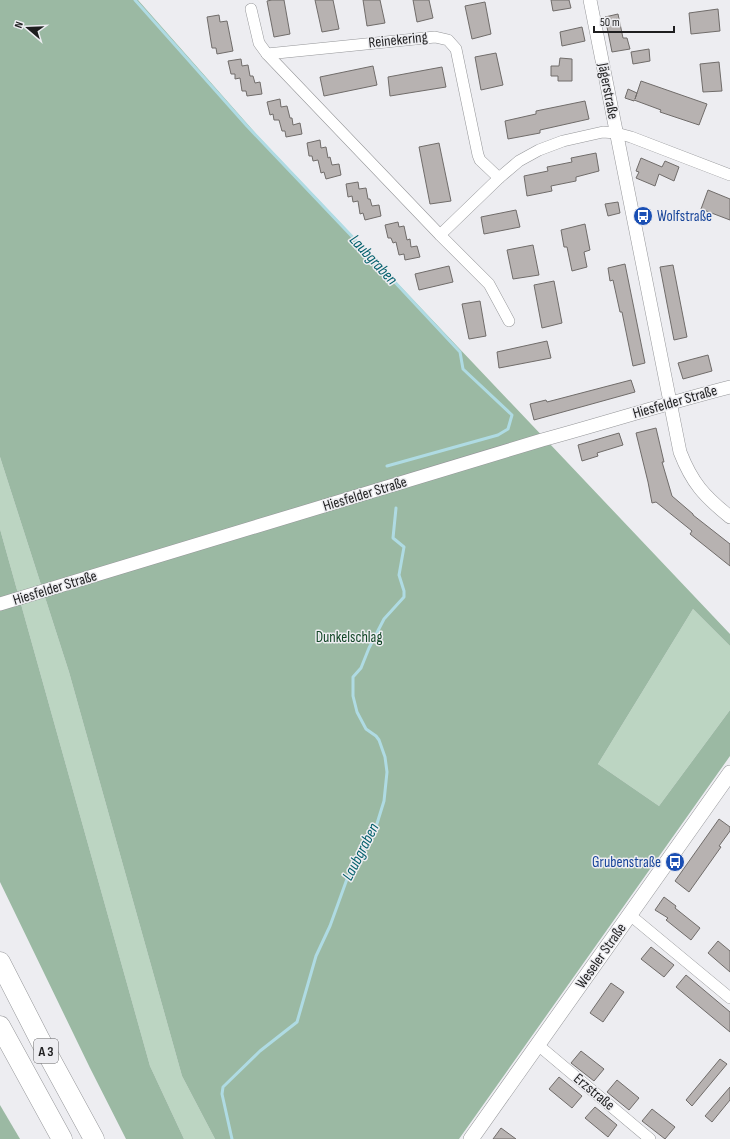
<svg xmlns="http://www.w3.org/2000/svg" width="730" height="1139" viewBox="0 0 730 1139" font-family="'Sofia Sans Condensed',sans-serif">
<rect width="100%" height="100%" fill="#ededf1"/>
<g fill="#bcd5c2">
<path d="M0,457L69,672L182,1076L215,1139H184L150,1066L0,529Z"/>
<path d="M693,609L730,646V710L659,806L598,764Z"/>
</g>
<g fill="#9bb9a3">
<path d="M0,0H138L257,135L730,634V646L693,609L598,764L659,806L730,710V756L459,1139H215L182,1076L69,672L0,457Z"/>
<path d="M0,529L150,1066L184,1139H126L90,1068L0,882Z"/>
<path d="M0,1105L20,1139H0Z"/>
</g>
<g fill="none" stroke-linecap="round" stroke-linejoin="round">
<g stroke="#afdbe3" stroke-width="3">
<path d="M135,0L247,126L363,248L460,352L463,369L512,415L508,429L498,435L387,466"/>
<path d="M232,1139L222,1094L223,1087L260,1051L297,1022L316,956L330,926L347,879L375,830L384,801L387,772L385,757L379,740L376,736L366,729L357,712L353,696V677L361,668L369,648L384,619L404,597V591L399,575L404,547L393,538L396,508"/>
</g>
</g>
<g fill="#b7b2b1" stroke="#706c6a">
<path d="M272,0H284L290,34L274,37L267,1Z"/>
<path d="M315,0H333L339,29L322,32Z"/>
<path d="M363,0H380L385,23L367,26Z"/>
<path d="M413,0H429L433,18L417,22Z"/>
<path d="M551,0H569L571,8L553,11Z"/>
<path d="M485,2L491,34L472,39L465,6Z"/>
<path d="M718,9L720,31L691,34L689,13Z"/>
<path d="M618,14L623,38H627L630,49L612,52L605,17Z"/>
<path d="M219,15L220,22L227,21L233,51L217,54L216,48H212L207,17Z"/>
<path d="M582,27L585,41L562,46L560,32Z"/>
<path d="M649,49L650,61L633,64L631,52Z"/>
<path d="M496,53L503,85L481,90L475,57Z"/>
<path d="M560,58L572,59V81H558V76H551V66H559Z"/>
<path d="M241,59L242,66L248,65L250,76H253L255,83L260,82L262,94L247,96L246,91H242L240,78L235,79V74H231L228,61Z"/>
<path d="M719,62L722,91L703,92L700,64Z"/>
<path d="M373,66L377,85L324,96L320,77Z"/>
<path d="M442,67L446,87L390,96L388,77Z"/>
<path d="M641,81L707,104L699,125L660,112L661,110L634,100V101L625,98L628,89L637,93L635,99Z"/>
<path d="M280,99L281,107L287,106L290,118H292L293,125L300,123L302,134L286,137L285,131H282L279,120H274L273,114L270,115L267,102Z"/>
<path d="M585,101L589,119L540,130V133L508,139L505,121L536,114V111Z"/>
<path d="M320,140L321,148L326,147L328,158L330,157L332,165L339,164L341,175L326,179L324,172L321,173L318,160L313,161L312,156H309L307,143Z"/>
<path d="M439,143L451,201L430,204L419,147Z"/>
<path d="M596,153L599,171L576,177V181L551,186L552,191L527,196L524,176L548,171L547,167L572,162L571,158Z"/>
<path d="M641,158L662,167L665,161L679,167L674,181L659,174L655,186L636,178L639,172L636,171Z"/>
<path d="M358,182L359,189L366,188L368,199H370L372,206L379,205L381,216L365,220L363,213L360,214L358,201L353,202L352,196L348,197L346,184Z"/>
<path d="M708,190L730,199V220L701,209Z"/>
<path d="M618,202L620,213L608,216L605,204Z"/>
<path d="M516,210L520,227L484,234L481,217Z"/>
<path d="M398,222L399,227L404,226L407,240L410,239L411,247L417,246L420,257L405,260L404,254L399,255L396,242L393,243L391,238H388L385,225Z"/>
<path d="M585,224L590,250L584,252L587,267L572,271L567,247H564L561,230Z"/>
<path d="M533,245L539,275L513,279L507,250Z"/>
<path d="M625,264L645,363L633,366L622,312H620L613,280L610,281L608,268Z"/>
<path d="M673,265L687,337L674,340L660,267Z"/>
<path d="M449,266L453,282L419,290L415,274Z"/>
<path d="M554,281L562,323L542,328L534,285Z"/>
<path d="M480,301L486,336L469,339L462,304Z"/>
<path d="M547,341L551,358L499,368L497,352Z"/>
<path d="M708,355L712,371L683,379L678,363Z"/>
<path d="M631,380L635,392L534,420L530,404L546,400L547,402Z"/>
<path d="M656,428L664,462H662L672,496L693,514V515L730,544V566L690,534L692,531L656,502L652,503L648,482L636,433Z"/>
<path d="M619,433L623,445L597,453L598,456L582,461L578,445Z"/>
<path d="M719,819L730,827V831L719,846L721,847L689,892L675,881Z"/>
<path d="M664,897L676,906L675,908L700,928L691,940L666,920L668,918L655,910Z"/>
<path d="M718,941L730,951V972L708,953Z"/>
<path d="M651,947L674,965L664,977L641,959Z"/>
<path d="M686,975L730,1012V1032L676,987Z"/>
<path d="M611,983L624,992L603,1022L590,1013Z"/>
<path d="M581,1051L604,1069L594,1081L571,1063Z"/>
<path d="M720,1059L727,1064L692,1106L686,1100Z"/>
<path d="M559,1077L582,1096L572,1108L549,1089Z"/>
<path d="M617,1080L639,1098L629,1110L607,1092Z"/>
<path d="M730,1087V1100L712,1122L705,1116Z"/>
<path d="M595,1107L617,1125L608,1137L585,1118Z"/>
<path d="M652,1109L675,1127L665,1139L642,1121Z"/>
<path d="M501,1128L516,1139H493Z"/>
</g>
<g fill="none" stroke-linecap="round" stroke-linejoin="round">
<g stroke="#959699" stroke-width="12">
<g id="minor">
<path d="M251,9L259,43L267,54L440,235L489,284L509,321"/>
<path d="M267,54L435,37L448,40L456,49L478,155L480,160L499,178"/>
<path d="M440,235L499,178L519,161L539,150L563,141L603,132L616,133L631,137L730,175"/>
<path d="M630,915L730,998"/>
<path d="M538,1045L650,1139"/>
</g>
</g>
<g stroke="#959699" stroke-width="14">
<g id="tertiary">
<path d="M590,0L680,452C692,483 704,496 730,517"/>
<path d="M0,604L542,440C605,423 667,403 730,387"/>
</g>
</g>
<g stroke="#959699" stroke-width="16">
<path id="secondary" d="M471,1139L730,773"/>
</g>
<g stroke="#959699" stroke-width="21">
<g id="motorway">
<path d="M0,962L40,1040L94,1139"/>
<path d="M0,1026L62,1139"/>
</g>
</g>
<use href="#minor" stroke="#fff" stroke-width="11"/>
<use href="#tertiary" stroke="#fff" stroke-width="13"/>
<use href="#secondary" stroke="#fff" stroke-width="15"/>
<use href="#motorway" stroke="#fff" stroke-width="20"/>
</g>
<defs>
<g id="bus-disc" transform="scale(1)"><circle r="9.5" fill="#1a4fb4" stroke="#ededf1"/><path d="M-5-6H5V4H4V6H2V4H-2V6H-4V4H-5ZM-3.5-4V0h7V-4ZM-3.5 1.2v1.5H-2V1.2ZM2 1.2v1.5H3.5V1.2Z" fill="#fff"/></g>
</defs>
<g fill-rule="evenodd">
<use href="#bus-disc" x="643" y="216"/>
<use href="#bus-disc" x="675" y="862"/>
</g>
<g text-anchor="middle" dominant-baseline="central" stroke-width="3" stroke-linejoin="round" paint-order="stroke">
<rect fill="#ededf1" stroke="#5c5c5e" stroke-width="1" x="34" y="1039" width="24" height="24" rx="3"/>
<g font-size="14" font-weight="bold" fill="#1e1e1f">
<text x="46" y="1051">A 3</text>
</g>
<g font-size="15" fill="#1e1e1f" stroke="#ededf1">
<text transform="translate(398 40) rotate(-6)">Reinekering</text>
<text transform="translate(608 91) rotate(79)">Jägerstraße</text>
<text transform="translate(675 402) rotate(-16)">Hiesfelder Straße</text>
<text transform="translate(365 494) rotate(-17)">Hiesfelder Straße</text>
<text transform="translate(55 588) rotate(-17)">Hiesfelder Straße</text>
<text transform="translate(601 956) rotate(-55)">Weseler Straße</text>
<text transform="translate(594 1092) rotate(40)">Erzstraße</text>
</g>
<g font-size="15" fill="#164399" stroke="#ededf1" text-anchor="start">
<text x="657" y="216">Wolfstraße</text>
<text x="661" y="862" text-anchor="end">Grubenstraße</text>
</g>
<g font-size="15" fill="#144728" stroke="#ededf1">
<text x="349" y="637">Dunkelschlag</text>
</g>
<g font-size="16" font-style="italic" fill="#025f6b" stroke="#ededf1">
<text transform="translate(373 260) rotate(47)">Laubgraben</text>
<text transform="translate(361 852) rotate(-63)">Laubgraben</text>
</g>
</g>
<g transform="translate(28 28) rotate(289)" stroke="#ededf1" stroke-width="3" paint-order="stroke">
<path d="M0-3L7 15L0 10L-7 15Z" fill="#1e1e1f"/>
<text y="-6" font-size="11" font-weight="bold" text-anchor="middle" fill="#1e1e1f">N</text>
</g>
<path d="M594 26v6h80v-6" fill="none" stroke="#1e1e1f" stroke-width="2"/>
<text x="600" y="26" font-size="12" fill="#1e1e1f" stroke="#ededf1" stroke-width="3" paint-order="stroke">50 m</text>
</svg>
